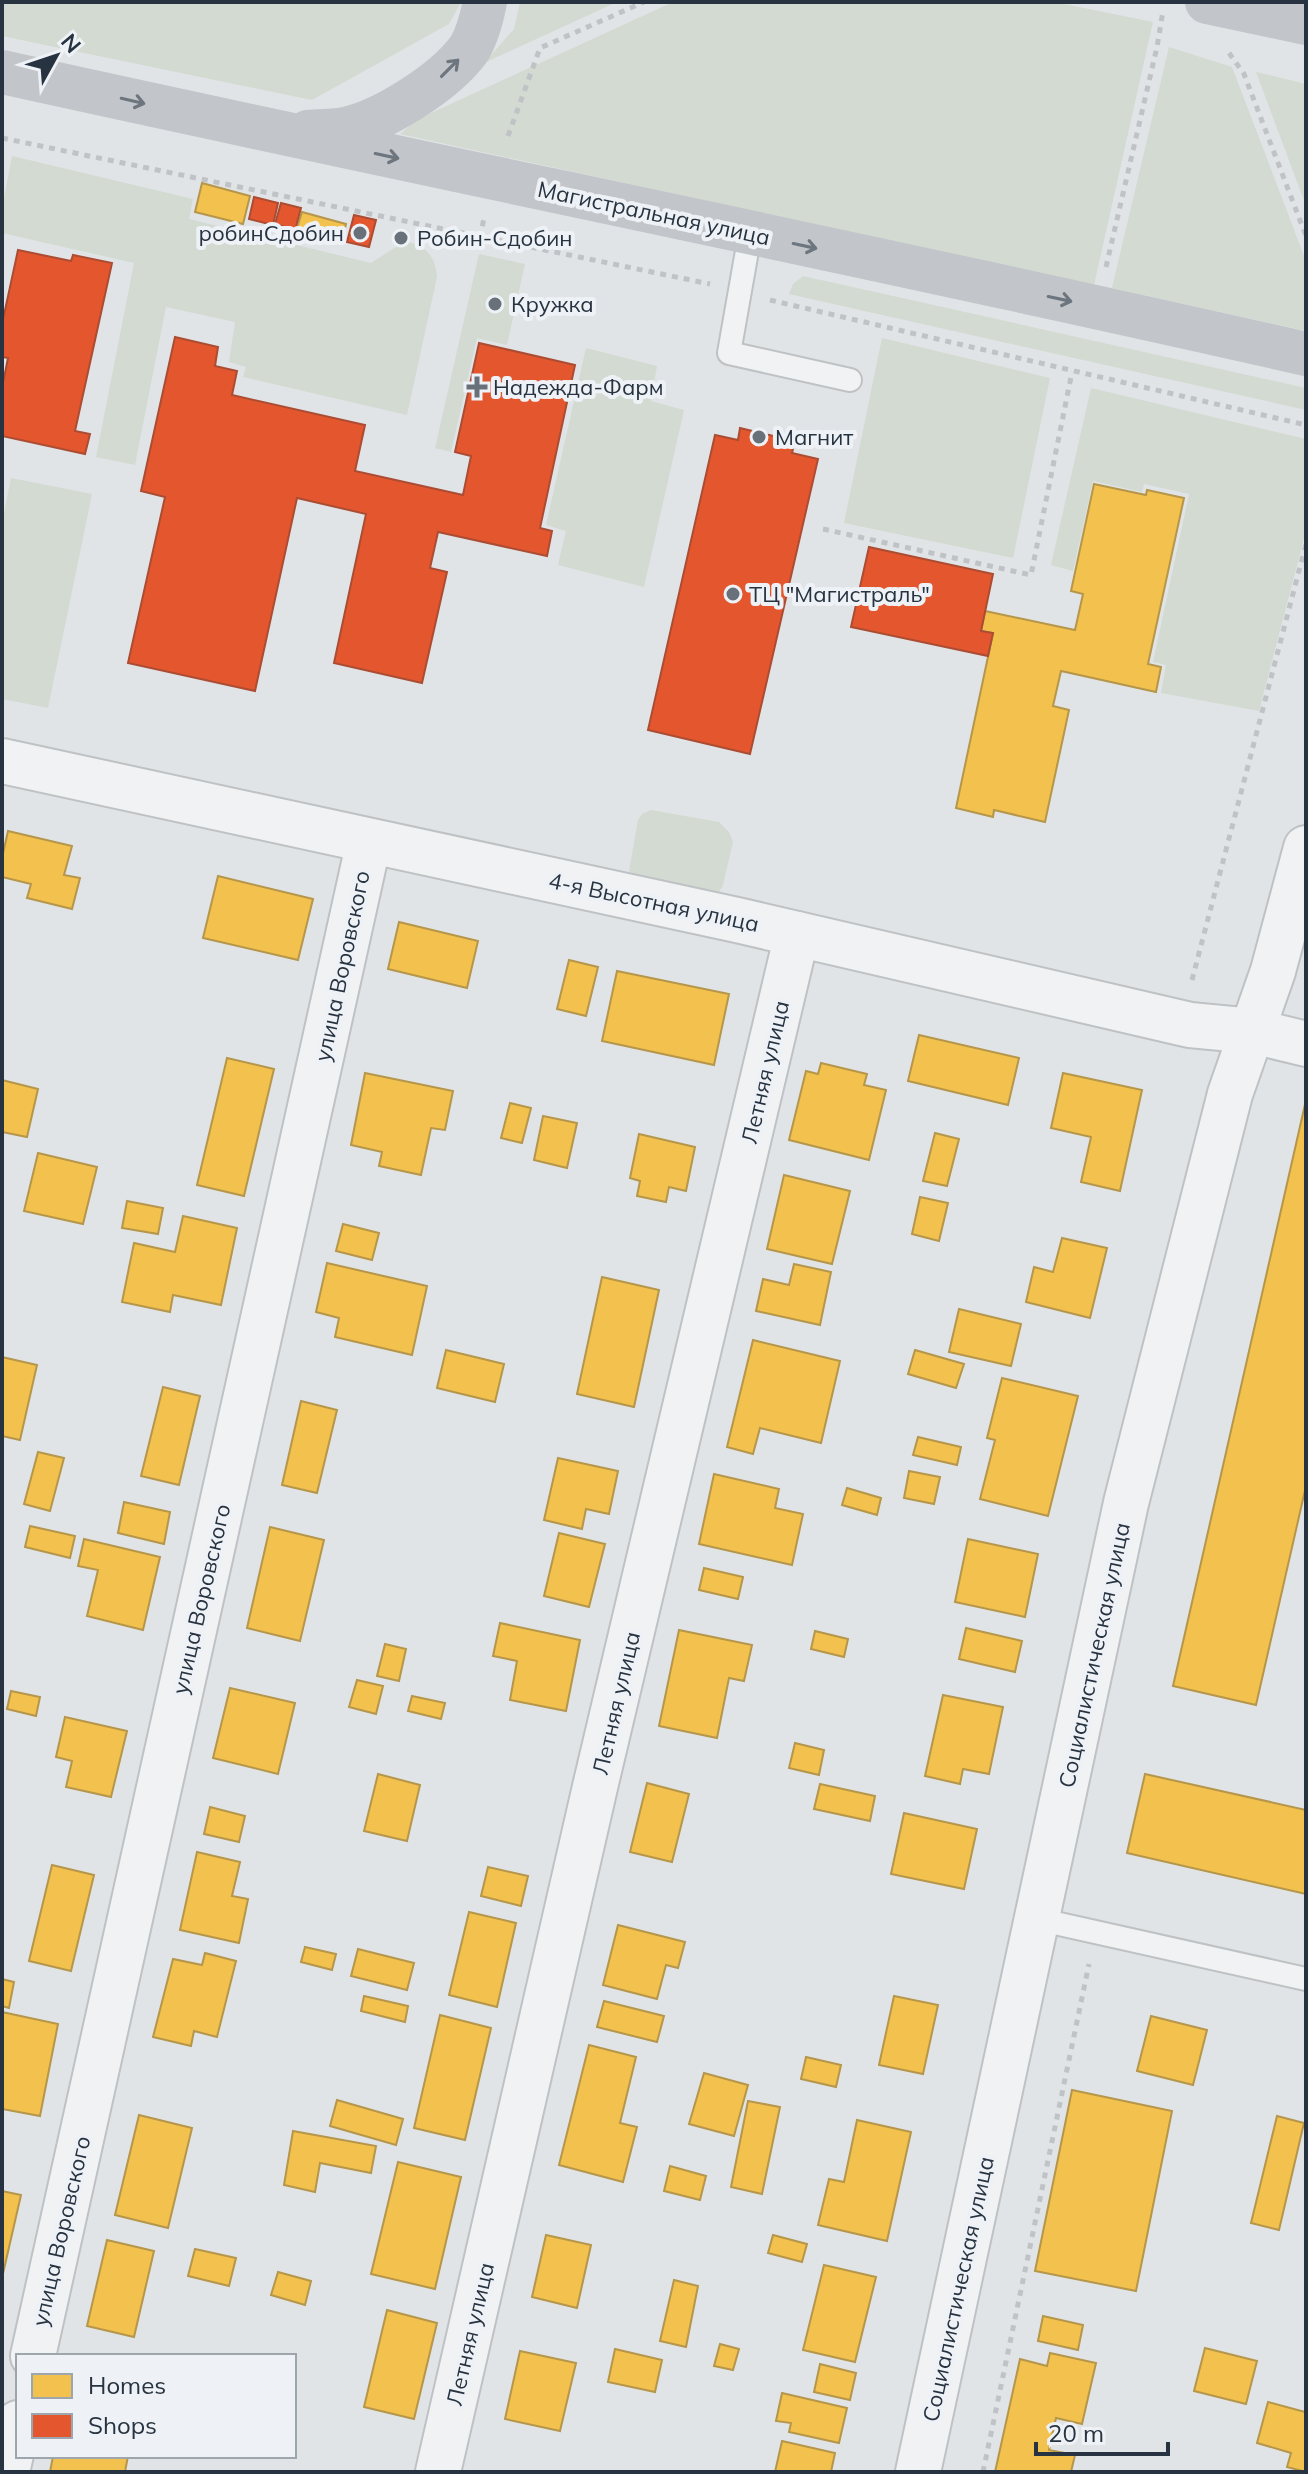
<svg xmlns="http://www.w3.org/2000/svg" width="1308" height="2474" viewBox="0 0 1308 2474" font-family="Mulish,sans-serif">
<rect width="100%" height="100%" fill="#e1e4e6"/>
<g fill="#d2dad1">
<path d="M2,2H461L449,24L312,100L2,36Z"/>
<path d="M520,2H617L484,63L514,29Z"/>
<path d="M673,2H1054L1153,22L1094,285L400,134L418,119Z"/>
<path d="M1169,47L1232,67L1306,261V331L1112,288Z"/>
<path d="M1256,72L1306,84V206Z"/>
<path d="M12,156L193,199L189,219L371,263L405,241C426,246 435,255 437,277L407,415L243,377L246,367L229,362L235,322L166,307L135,465L96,457L134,263L2,233V209Z"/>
<path d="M479,254L525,264L507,345L477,338L451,452L435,448Z"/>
<path d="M803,276L1306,388V410L789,294L793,284Z"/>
<path d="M882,338L1050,378L1013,558L844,523Z"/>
<path d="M586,348L657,366L651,401L684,410L644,587L558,565L566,531L546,525Z"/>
<path d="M1091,388L1306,439V531L1259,711L1161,693L1166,665L1153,662L1189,494L1144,484L1142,492L1093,481L1073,571L1051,565Z"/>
<path d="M11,478L92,494L48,708L2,699V523Z"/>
<path d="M651,810L719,822L729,832L733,842L723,885L719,892L635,876L629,871L638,820L642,814Z"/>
</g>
<g fill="#f2c14e" stroke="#b5964a" stroke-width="2">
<path d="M202,183L250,196L243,224L195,212Z"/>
<path d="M302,212L346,224L342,240L297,228Z"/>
<path d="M1094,484L1146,495L1147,490L1184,498L1148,664L1161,667L1156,692L1061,671L1053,706L1069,710L1045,822L994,810L993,817L956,808L993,633L981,631L985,611L1075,630L1083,594L1071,591Z"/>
<path d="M8,831L72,846L64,875L80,878L72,909L27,898L31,884L2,877V858Z"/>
<path d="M218,876L313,899L298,960L203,938Z"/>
<path d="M399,922L478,941L467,988L388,969Z"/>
<path d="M569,960L598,967L586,1016L557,1009Z"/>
<path d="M617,971L729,994L714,1065L602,1041Z"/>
<path d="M919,1035L1019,1058L1008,1105L908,1081Z"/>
<path d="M227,1058L274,1069L244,1196L197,1185Z"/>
<path d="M821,1063L867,1074L864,1085L886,1090L869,1160L789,1140L806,1071L818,1074Z"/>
<path d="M365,1073L453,1091L445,1130L431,1128L421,1175L379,1166L382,1152L351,1145Z"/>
<path d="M1063,1073L1142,1090L1120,1191L1081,1182L1091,1137L1051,1128Z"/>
<path d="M2,1080L38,1089L27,1137L2,1132Z"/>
<path d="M1306,1100V1486L1256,1705L1173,1686Z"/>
<path d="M510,1103L531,1108L522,1143L501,1138Z"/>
<path d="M543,1116L577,1123L567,1168L534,1160Z"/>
<path d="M935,1133L959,1139L947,1186L923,1181Z"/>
<path d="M639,1134L695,1147L686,1191L669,1187L666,1202L637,1196L640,1181L630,1178Z"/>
<path d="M38,1153L97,1167L83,1224L24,1211Z"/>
<path d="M784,1175L850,1191L832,1264L767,1249Z"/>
<path d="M920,1197L948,1203L939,1241L912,1234Z"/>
<path d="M127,1201L163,1208L158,1234L122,1228Z"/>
<path d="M183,1216L237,1228L221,1305L173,1295L170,1312L122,1302L134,1243L175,1252Z"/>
<path d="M343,1224L379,1233L372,1260L336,1251Z"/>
<path d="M1062,1238L1107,1248L1090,1318L1026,1302L1034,1267L1053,1272Z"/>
<path d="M327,1263L427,1286L412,1355L335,1337L339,1318L316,1312Z"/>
<path d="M794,1264L831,1272L820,1325L756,1311L763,1279L789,1285Z"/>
<path d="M602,1277L659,1290L634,1407L577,1394Z"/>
<path d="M959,1309L1021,1324L1011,1366L949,1352Z"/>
<path d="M753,1340L840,1361L821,1443L760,1428L753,1454L727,1447Z"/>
<path d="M446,1350L504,1364L495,1402L437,1388Z"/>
<path d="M915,1350L964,1364L956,1388L908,1374Z"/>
<path d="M2,1357L37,1365L20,1440L2,1436Z"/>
<path d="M1002,1378L1078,1396L1048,1516L980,1499L995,1440L987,1438Z"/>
<path d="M163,1387L200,1396L179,1485L141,1476Z"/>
<path d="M301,1401L337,1410L317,1493L282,1485Z"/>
<path d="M918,1437L961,1447L957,1465L913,1455Z"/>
<path d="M38,1452L64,1458L50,1511L24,1504Z"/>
<path d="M558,1458L618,1471L609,1514L586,1509L582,1529L544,1520Z"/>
<path d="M909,1471L940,1477L934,1504L904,1498Z"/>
<path d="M714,1474L779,1489L775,1508L803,1514L792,1565L699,1544Z"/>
<path d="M847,1488L881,1498L877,1515L842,1505Z"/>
<path d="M124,1502L170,1512L164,1544L118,1533Z"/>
<path d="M30,1526L75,1536L70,1558L25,1547Z"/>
<path d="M270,1527L324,1540L300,1641L247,1628Z"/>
<path d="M559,1533L605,1544L589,1607L544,1596Z"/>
<path d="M84,1539L160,1557L143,1630L87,1616L98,1570L78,1566Z"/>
<path d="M968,1539L1038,1554L1025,1617L955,1602Z"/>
<path d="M704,1568L743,1577L738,1599L699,1590Z"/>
<path d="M500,1623L580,1640L566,1711L510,1700L517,1661L493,1656Z"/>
<path d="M966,1628L1022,1641L1015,1672L959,1659Z"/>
<path d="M679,1630L752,1645L744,1681L729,1678L717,1738L659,1726Z"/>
<path d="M815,1631L848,1639L844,1657L811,1649Z"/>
<path d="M385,1644L406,1649L399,1681L377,1676Z"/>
<path d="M357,1680L383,1686L376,1714L349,1707Z"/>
<path d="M230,1688L295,1703L278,1774L213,1758Z"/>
<path d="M11,1691L40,1697L36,1716L7,1709Z"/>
<path d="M943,1695L1003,1707L989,1774L963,1769L960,1784L925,1776Z"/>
<path d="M412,1696L445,1703L441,1719L408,1711Z"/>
<path d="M65,1717L127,1731L111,1797L66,1787L72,1761L56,1757Z"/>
<path d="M795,1743L824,1750L819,1775L789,1768Z"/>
<path d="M378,1774L420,1785L407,1841L364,1831Z"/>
<path d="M1145,1774L1306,1810V1894L1127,1853Z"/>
<path d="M647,1783L689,1794L672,1862L630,1852Z"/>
<path d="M820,1784L875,1796L870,1821L814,1809Z"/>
<path d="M210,1807L245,1816L239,1842L204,1834Z"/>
<path d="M904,1813L977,1829L964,1889L891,1874Z"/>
<path d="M197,1852L240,1862L232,1896L248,1899L239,1943L180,1930Z"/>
<path d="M52,1865L94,1875L71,1971L29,1961Z"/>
<path d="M488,1867L528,1876L521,1906L481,1896Z"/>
<path d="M469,1912L516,1923L497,2007L449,1995Z"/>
<path d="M618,1925L685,1942L678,1968L666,1965L657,1999L603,1985Z"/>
<path d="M305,1947L336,1954L332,1970L301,1962Z"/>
<path d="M358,1949L414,1963L407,1990L351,1976Z"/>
<path d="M205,1953L236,1961L217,2037L194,2031L191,2046L153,2037L173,1959L202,1965Z"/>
<path d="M2,1979L14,1982L9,2008L2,2006Z"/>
<path d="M364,1996L408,2006L405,2022L361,2011Z"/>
<path d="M894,1996L938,2005L923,2074L879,2065Z"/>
<path d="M604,2001L664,2016L657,2042L597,2027Z"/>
<path d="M2,2012L58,2024L40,2116L2,2109Z"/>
<path d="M440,2015L491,2028L465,2140L414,2128Z"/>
<path d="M1151,2016L1207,2030L1193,2085L1137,2071Z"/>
<path d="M589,2045L636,2057L620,2123L637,2127L623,2182L559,2165Z"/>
<path d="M806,2057L841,2065L836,2087L801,2079Z"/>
<path d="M704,2073L748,2085L734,2136L689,2124Z"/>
<path d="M1072,2090L1172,2111L1136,2291L1035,2271Z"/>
<path d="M337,2100L403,2119L396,2145L330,2126Z"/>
<path d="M748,2101L780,2107L762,2194L731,2187Z"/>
<path d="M139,2115L192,2128L168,2228L115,2215Z"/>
<path d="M1277,2116L1304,2123L1279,2230L1251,2223Z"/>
<path d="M857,2120L911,2132L887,2241L818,2225L829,2179L844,2182Z"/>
<path d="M293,2131L376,2146L371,2173L320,2163L315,2192L284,2185Z"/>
<path d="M398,2162L461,2177L435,2289L371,2274Z"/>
<path d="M670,2166L706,2176L700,2200L664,2191Z"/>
<path d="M2,2191L21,2195L2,2278Z"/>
<path d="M546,2235L591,2245L577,2308L532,2297Z"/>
<path d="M773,2235L807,2244L802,2262L768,2253Z"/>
<path d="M107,2240L154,2251L134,2337L87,2326Z"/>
<path d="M195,2249L236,2258L229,2286L188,2276Z"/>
<path d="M824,2265L876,2277L855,2362L803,2350Z"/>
<path d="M278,2272L311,2281L305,2305L271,2295Z"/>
<path d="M674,2280L698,2286L686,2347L660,2341Z"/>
<path d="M387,2310L437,2323L414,2419L364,2407Z"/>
<path d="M1043,2316L1083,2325L1078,2350L1038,2341Z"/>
<path d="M720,2344L739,2349L733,2370L714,2366Z"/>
<path d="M1205,2348L1257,2361L1246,2404L1194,2391Z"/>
<path d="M615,2349L662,2360L655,2392L608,2382Z"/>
<path d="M520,2351L576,2363L560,2431L505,2419Z"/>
<path d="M1050,2353L1096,2363L1082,2424L1056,2418L1049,2450L1075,2455L1071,2472H995L1020,2359L1047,2366Z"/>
<path d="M820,2364L856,2373L850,2400L814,2392Z"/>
<path d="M782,2393L847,2408L839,2443L789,2432L791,2423L776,2421Z"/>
<path d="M1268,2402L1305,2412L1306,2408V2472L1287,2467L1291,2453L1257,2443Z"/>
<path d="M782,2441L835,2453L831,2472H775Z"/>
<path d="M53,2456H128L125,2472H50Z"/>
</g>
<g fill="#e4572e" stroke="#ab4c33" stroke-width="2">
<path d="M254,197L278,203L273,225L249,219Z"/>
<path d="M281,203L301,208L295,230L275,224Z"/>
<path d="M354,215L376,220L369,247L347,242Z"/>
<path d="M18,250L71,261L73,255L112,263L75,431L90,434L85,454L2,436V388L8,358L2,357V324Z"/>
<path d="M175,337L218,347L215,366L237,371L232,395L365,425L355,471L463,495L471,456L455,452L479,343L575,365L540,528L552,531L547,556L438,532L430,568L447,572L422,683L334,663L366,514L297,498L255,691L128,663L165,497L141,491Z"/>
<path d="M740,428L795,441L792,453L818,459L750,754L648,730L715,435L738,440Z"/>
<path d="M869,547L993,574L981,631L993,633L988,656L851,627Z"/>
</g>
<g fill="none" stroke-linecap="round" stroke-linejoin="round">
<g stroke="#bfc2c4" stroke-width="26">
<g id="service">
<path d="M750,234L729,353L850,380"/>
<path d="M1037,1919L1306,1979"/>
</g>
</g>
<g stroke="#bfc2c4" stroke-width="48">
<g id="minor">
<path d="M2,761L737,920L1190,1025L1253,1031L1306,1044"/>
<path d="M33,2356L369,841"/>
<path d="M7,2472L18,2423"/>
<path d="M438,2472L595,1787L797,934"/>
<path d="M918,2472L1126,1503L1230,1094L1273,971L1306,848"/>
</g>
</g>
<g stroke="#c0c3c6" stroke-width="5" stroke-dasharray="6 6" stroke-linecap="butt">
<path d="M1229,53L1244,74L1306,236"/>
<path d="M508,136L540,48L644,2"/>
<path d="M2,138L710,284"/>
<path d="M480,238L484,218"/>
<path d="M1106,267L1157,47L1163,11"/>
<path d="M770,300L1306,425"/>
<path d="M823,529L1031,575L1072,372"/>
<path d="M1192,980L1306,544"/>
<path d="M983,2472L1089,1964"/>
</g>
<use href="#service" stroke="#f0f2f3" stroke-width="22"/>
<use href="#minor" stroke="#f0f2f3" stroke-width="44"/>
<g stroke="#c2c5c9" stroke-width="44">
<path d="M1207,2L1306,23"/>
<path d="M2,72C436,168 872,255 1306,354"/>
<path d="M308,132C318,131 329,131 339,130C380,124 445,82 469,49C477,36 482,17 485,2"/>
</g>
</g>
<defs><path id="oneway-shaft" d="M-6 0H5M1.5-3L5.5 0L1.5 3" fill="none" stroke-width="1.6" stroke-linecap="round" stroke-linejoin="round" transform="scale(2)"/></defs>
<g stroke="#6d757e">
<use href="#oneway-shaft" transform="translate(450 68) rotate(-45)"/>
<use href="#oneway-shaft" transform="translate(133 101) rotate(13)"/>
<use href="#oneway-shaft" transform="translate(387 156) rotate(12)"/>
<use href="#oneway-shaft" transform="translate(805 246) rotate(12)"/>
<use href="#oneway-shaft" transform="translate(1060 299) rotate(12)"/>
</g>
<g fill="#68717a" stroke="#eef2f6" stroke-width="3">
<circle cx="360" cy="233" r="8"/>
<circle cx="401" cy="238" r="8"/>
<circle cx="495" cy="304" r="8"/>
<path d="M473 375h8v8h8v8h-8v8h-8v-8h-8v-8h8z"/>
<circle cx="759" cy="437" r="8"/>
<circle cx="733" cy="594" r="8"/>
</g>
<g text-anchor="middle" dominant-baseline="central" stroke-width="8" stroke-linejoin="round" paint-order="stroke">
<g font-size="22" fill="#273340" stroke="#eef2f6">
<text transform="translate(654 213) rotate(12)">Магистральная улица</text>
<text transform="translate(654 902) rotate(12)">4-я Высотная улица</text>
<text transform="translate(342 966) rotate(-78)">улица Воровского</text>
<text transform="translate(765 1072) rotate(-77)">Летняя улица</text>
<text transform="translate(201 1599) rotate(-77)">улица Воровского</text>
<text transform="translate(1094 1655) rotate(-78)">Социалистическая улица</text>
<text transform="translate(616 1703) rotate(-77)">Летняя улица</text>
<text transform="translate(61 2231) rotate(-77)">улица Воровского</text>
<text transform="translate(958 2289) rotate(-78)">Социалистическая улица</text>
<text transform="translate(470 2334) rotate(-77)">Летняя улица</text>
</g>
<g font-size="22" fill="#273340" stroke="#eef2f6" text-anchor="start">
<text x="344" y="233" text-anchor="end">робинСдобин</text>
<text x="417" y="238">Робин-Сдобин</text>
<text x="511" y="304">Кружка</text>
<text x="493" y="387">Надежда-Фарм</text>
<text x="775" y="437">Магнит</text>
<text x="749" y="594">ТЦ "Магистраль"</text>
</g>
</g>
<rect width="1308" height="2474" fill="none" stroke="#273340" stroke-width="8"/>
<rect x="16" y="2354" width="280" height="104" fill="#eef2f6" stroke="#9ea6ad" stroke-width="2"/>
<rect x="32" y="2374" width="40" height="24" fill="#f2c14e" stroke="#9ea6ad" stroke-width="2"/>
<text x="88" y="2394" font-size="24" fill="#273340">Homes</text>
<rect x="32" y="2414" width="40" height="24" fill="#e4572e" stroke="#9ea6ad" stroke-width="2"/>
<text x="88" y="2434" font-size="24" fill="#273340">Shops</text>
<g transform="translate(56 56) rotate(50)" stroke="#eef2f6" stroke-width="6" paint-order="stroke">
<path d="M0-6L14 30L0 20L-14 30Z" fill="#273340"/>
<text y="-12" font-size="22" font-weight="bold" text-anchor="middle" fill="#273340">N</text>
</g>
<path d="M1036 2442v12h132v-12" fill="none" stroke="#273340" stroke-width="4"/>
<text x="1048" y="2442" font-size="24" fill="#273340" stroke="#eef2f6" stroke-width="6" paint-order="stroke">20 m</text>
</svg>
